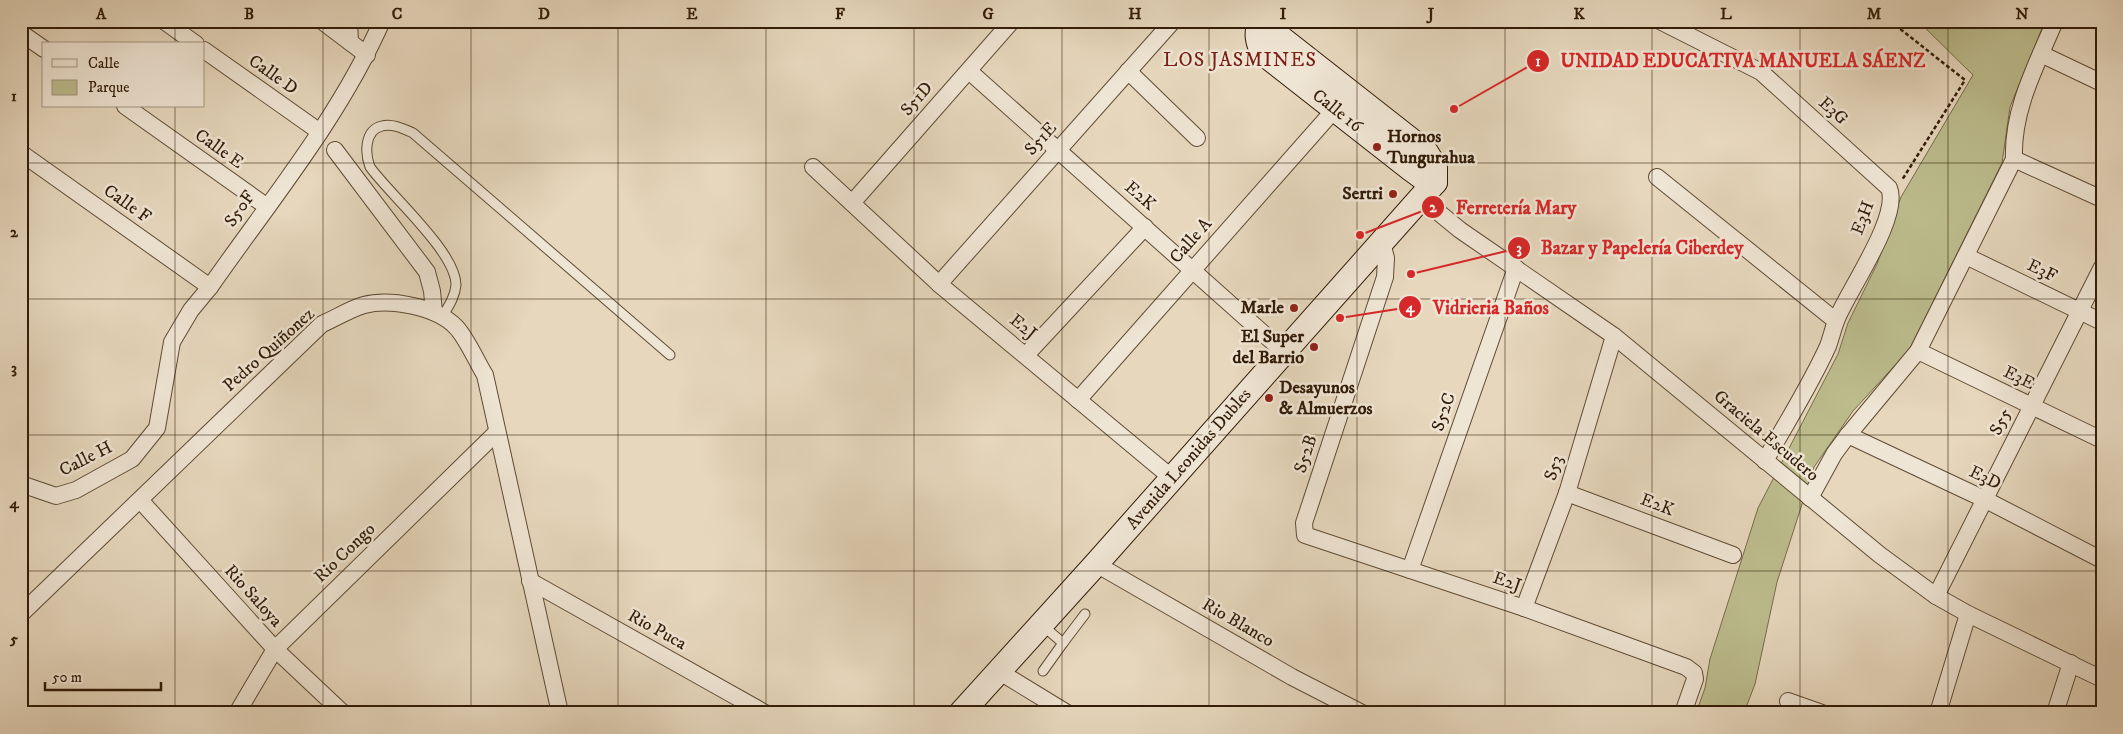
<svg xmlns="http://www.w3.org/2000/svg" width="2123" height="734" viewBox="0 0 2123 734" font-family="'IM FELL DW Pica',serif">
<rect width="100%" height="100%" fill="#e6d7bd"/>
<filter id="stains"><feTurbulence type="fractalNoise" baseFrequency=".004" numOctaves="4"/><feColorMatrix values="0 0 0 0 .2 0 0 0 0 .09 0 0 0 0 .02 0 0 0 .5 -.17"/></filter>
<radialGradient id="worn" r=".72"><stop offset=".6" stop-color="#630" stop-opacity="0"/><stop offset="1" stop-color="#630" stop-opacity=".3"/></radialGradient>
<path fill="#bcbc8d" stroke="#776c4a" d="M1918,21H2045L2010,107L2002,163L1909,350L1853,411L1814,467L1777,582L1755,684L1744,713H1696L1705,688L1710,659L1758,508L1838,354L1848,323L1877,264L1901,197L1973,75Z"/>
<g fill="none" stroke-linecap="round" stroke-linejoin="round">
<g stroke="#5f4b35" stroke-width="11">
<g id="lane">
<path d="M442,317C448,307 455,297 456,285C456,252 390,195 370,167C365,154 364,130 382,126C392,123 404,129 413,133L670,355"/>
<path d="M1042,625L1063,643L1043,671"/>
<path d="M1063,643L1085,614"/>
</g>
</g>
<g stroke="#5f4b35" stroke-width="18">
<g id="street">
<path d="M164,21L196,44"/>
<path d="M322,21L367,55"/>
<path d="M349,21L350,42"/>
<path d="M1660,21L1761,72L1889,188C1901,217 1847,292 1836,321C1833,329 1831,338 1828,346C1810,386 1786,423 1765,461"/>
<path d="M21,33L44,49"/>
<path d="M204,50L320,132"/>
<path d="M2041,54L2102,83"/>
<path d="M969,71L1284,352"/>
<path d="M1128,71L1197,138"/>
<path d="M125,106L266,206"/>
<path d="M335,150L427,272L432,291L434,312"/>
<path d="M21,153L210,287"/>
<path d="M2014,159L2102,199"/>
<path d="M813,167L939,284L1172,478"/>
<path d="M1657,177L1836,321"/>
<path d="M1421,198L1460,230L1614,336L1880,555L1936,596L1968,614L2102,679"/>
<path d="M852,203L1012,21"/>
<path d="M1382,243L1386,258L1385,277L1304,523L1305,535L1524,608L1686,667L1694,673L1695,679L1683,713"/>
<path d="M1966,256L2102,322"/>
<path d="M939,284L1173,21"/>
<path d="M1918,351L2102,440"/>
<path d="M1026,355L1145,227"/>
<path d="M1078,400L1335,109"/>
<path d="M1848,435L1984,499L2102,560"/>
<path d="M21,484L56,496L76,490L132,459L157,428L172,342L191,310L210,287C270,201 339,118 382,21"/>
<path d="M1567,493L1733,555"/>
<path d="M1810,498L1834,454L1848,435L1918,351L2014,159C2012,110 2036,66 2055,21"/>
<path d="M140,500L275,649L343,713"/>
<path d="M1096,564L1292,677L1362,713"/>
<path d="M1410,570L1516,268"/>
<path d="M530,581L765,713"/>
<path d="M1936,596L2102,267"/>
<path d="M1524,608L1567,493L1614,336"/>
<path d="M21,614L322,324C336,318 350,309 364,305C390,298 436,307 455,326C465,335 477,362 485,375L560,713"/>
<path d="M1000,672L1067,713"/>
<path d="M1788,701L1822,713"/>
<path d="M237,713L275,649L496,433"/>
<path d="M1938,713L1968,614"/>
<path d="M2055,713L2071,663"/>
</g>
</g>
<g stroke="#321c08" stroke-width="26">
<g id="secondary">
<path d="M1260,21C1256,34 1257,41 1263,53L1411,169L1422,177L1435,182"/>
<path d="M1259,22L1268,24L1282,39L1426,152L1435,167V182"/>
<path d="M961,713L1096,564L1435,182"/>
</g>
</g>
<path stroke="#321c08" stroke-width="2.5" stroke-dasharray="4 2.5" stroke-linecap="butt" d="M1890,21L1965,80L1902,180"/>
<use href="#lane" stroke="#efe5d4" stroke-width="9"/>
<use href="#street" stroke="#efe5d4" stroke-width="16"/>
<use href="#secondary" stroke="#efe5d4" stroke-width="24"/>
</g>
<path fill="none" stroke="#321c08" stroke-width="1" stroke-opacity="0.55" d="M175,21V44M323,21V713M471,21V713M618,21V713M766,21V713M914,21V713M1062,21V713M1209,21V713M1357,21V713M1505,21V713M1652,21V713M1800,21V713M1948,21V713M175,106V713M21,163H2102M21,299H2102M21,435H2102M21,571H2102"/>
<g fill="#8f2418" stroke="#efe5d4" stroke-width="2">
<circle cx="1377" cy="147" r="5"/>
<circle cx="1393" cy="194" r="5"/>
<circle cx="1294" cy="308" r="5"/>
<circle cx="1314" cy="347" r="5"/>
<circle cx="1269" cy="398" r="5"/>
</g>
<g text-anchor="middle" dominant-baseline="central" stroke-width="5" stroke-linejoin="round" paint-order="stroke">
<g font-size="18" fill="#321c08" stroke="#efe5d4">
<text transform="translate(273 75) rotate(35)">Calle D</text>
<text transform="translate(917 99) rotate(-49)">S51D</text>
<text transform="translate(1337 111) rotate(38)">Calle 16</text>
<text transform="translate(1833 111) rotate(42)">E3G</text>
<text transform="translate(1041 139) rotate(-48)">S51E</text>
<text transform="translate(219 149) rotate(35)">Calle E</text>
<text transform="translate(1140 196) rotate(41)">E2K</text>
<text transform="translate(127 204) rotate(35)">Calle F</text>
<text transform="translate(240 209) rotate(-55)">S50F</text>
<text transform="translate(1863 218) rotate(-69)">E3H</text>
<text transform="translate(1191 241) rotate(-49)">Calle A</text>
<text transform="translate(2042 271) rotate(26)">E3F</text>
<text transform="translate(1023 327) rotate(39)">E2J</text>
<text transform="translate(269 350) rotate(-42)">Pedro Quiñonez</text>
<text transform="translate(2019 378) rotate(26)">E3E</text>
<text transform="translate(1444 412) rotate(-71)">S52C</text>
<text transform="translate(2001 422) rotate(-63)">S55</text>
<text transform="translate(1766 436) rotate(40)">Graciela Escudero</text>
<text transform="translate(1306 454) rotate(-72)">S52B</text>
<text transform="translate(86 459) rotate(-27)">Calle H</text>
<text transform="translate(1189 459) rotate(-49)">Avenida Leonidas Dubles</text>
<text transform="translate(1554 468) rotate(-73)">S53</text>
<text transform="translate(1985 478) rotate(26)">E3D</text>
<text transform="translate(1657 505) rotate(21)">E2K</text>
<text transform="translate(345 553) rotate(-44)">Rio Congo</text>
<text transform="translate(1507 582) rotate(19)">E2J</text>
<text transform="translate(253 596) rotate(48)">Rio Saloya</text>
<text transform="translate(1238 623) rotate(30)">Rio Blanco</text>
<text transform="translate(657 630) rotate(29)">Rio Puca</text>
</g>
<g font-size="18" font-weight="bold" fill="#321c08" stroke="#efe5d4" text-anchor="end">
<text x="1387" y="137" text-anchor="start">Hornos<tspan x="1387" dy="21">Tungurahua</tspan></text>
<text x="1383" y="194">Sertri</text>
<text x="1284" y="308">Marle</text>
<text x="1304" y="337">El Super<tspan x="1304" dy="21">del Barrio</tspan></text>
<text x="1279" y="388" text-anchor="start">Desayunos<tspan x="1279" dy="21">&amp; Almuerzos</tspan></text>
</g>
<g font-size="20" letter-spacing="1" fill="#7a1f14" stroke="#efe5d4">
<text x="1240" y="60">LOS JASMINES</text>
</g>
</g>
<path fill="none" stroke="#d62828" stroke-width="2" d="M1454 109L1538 61M1360 235L1433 207M1411 274L1519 248M1340 318L1410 307"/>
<g fill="#d62828" stroke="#efe5d4" stroke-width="2">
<circle cx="1454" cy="109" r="5"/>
<circle cx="1360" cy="235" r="5"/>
<circle cx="1411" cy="274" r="5"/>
<circle cx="1340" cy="318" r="5"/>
<circle cx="1538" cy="61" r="12"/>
<circle cx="1433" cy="207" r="12"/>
<circle cx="1519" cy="248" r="12"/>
<circle cx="1410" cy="307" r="12"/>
</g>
<g font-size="15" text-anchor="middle" font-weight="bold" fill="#fff">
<text x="1538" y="66">1</text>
<text x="1433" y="212">2</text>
<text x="1519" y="253">3</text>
<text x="1410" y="312">4</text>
</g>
<g font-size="19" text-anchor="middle" font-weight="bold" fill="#d62828" stroke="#efe5d4" stroke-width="5" stroke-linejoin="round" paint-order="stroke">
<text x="1743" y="67">UNIDAD EDUCATIVA MANUELA SÁENZ</text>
<text x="1516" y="214">Ferretería Mary</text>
<text x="1642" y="254">Bazar y Papelería Ciberdey</text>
<text x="1491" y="314">Vidrieria Baños</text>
</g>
<rect width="2123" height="734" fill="none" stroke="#e6d7bd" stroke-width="55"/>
<rect x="42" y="42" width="162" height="65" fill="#efe5d4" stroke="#a39582"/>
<rect x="52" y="59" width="25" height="8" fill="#efe5d4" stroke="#a39582"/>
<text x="88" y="68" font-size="15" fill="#321c08">Calle</text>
<rect x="52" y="80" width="25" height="15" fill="#bcbc8d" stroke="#a39582"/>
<text x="88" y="92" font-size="15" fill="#321c08">Parque</text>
<path d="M45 682v8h116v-8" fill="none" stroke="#321c08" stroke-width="2.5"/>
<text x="52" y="682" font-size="15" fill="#321c08" stroke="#efe5d4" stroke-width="4" paint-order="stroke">50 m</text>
<rect x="28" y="28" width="2068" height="678" fill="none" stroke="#321c08" stroke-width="2"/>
<g font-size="16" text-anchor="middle" font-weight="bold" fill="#321c08">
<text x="101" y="19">A</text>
<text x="249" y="19">B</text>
<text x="397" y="19">C</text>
<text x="544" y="19">D</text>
<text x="692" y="19">E</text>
<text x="840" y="19">F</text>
<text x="988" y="19">G</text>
<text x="1135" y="19">H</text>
<text x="1283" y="19">I</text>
<text x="1431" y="19">J</text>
<text x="1579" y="19">K</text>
<text x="1726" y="19">L</text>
<text x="1874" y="19">M</text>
<text x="2022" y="19">N</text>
<text x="14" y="101">1</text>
<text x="14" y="237">2</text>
<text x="14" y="373">3</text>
<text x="14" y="508">4</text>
<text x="14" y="644">5</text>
</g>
<rect width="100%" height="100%" filter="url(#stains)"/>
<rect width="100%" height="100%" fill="url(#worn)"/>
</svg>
